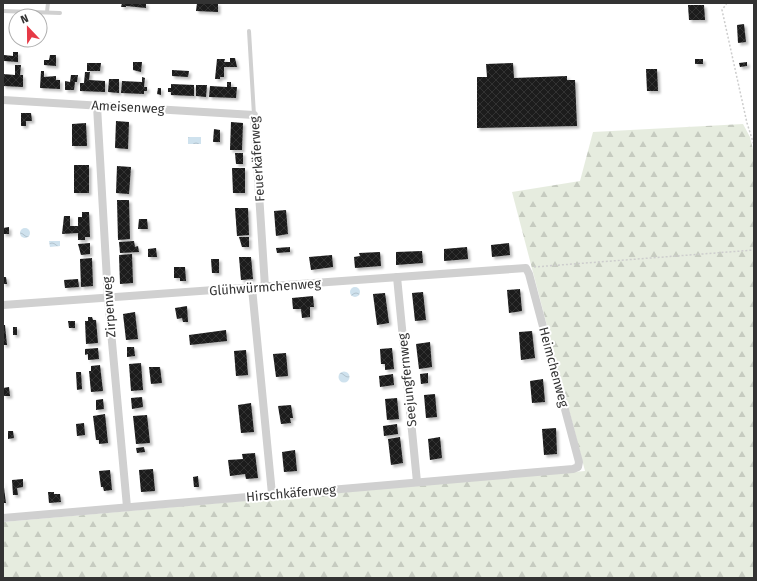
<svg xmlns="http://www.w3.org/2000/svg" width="757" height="581" viewBox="0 0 757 581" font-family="'Fira Sans',sans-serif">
<defs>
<pattern id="forest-firs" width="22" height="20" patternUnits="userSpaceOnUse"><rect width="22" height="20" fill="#e6ecdf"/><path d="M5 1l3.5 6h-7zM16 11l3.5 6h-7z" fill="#c6cbc0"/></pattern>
<pattern id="water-waves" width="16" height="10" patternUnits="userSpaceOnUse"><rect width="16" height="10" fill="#cfe2ee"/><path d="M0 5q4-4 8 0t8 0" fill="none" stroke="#b2c2cd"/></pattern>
<pattern id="building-cross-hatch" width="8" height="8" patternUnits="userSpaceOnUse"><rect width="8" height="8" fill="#1a1a1a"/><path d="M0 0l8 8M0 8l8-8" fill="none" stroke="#333"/></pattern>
<filter id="shadow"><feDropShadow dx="2.5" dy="2.5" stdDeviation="1" flood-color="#0004"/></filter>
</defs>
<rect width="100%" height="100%" fill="#fff"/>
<path fill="url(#forest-firs)" d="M743,124L750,137L754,154V578H3V522L585,471L512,192L580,181L593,132Z"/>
<g fill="url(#water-waves)">
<rect x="188" y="137" width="13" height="7"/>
<circle cx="25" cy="233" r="5"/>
<path d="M49,241H60V246L50,247Z"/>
<circle cx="355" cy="292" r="5"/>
<circle cx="344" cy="377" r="5.5"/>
</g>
<g fill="url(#building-cross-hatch)" filter="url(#shadow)">
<path d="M122,3H146V8L126,6V7H121Z"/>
<path d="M197,3H218V12L196,11Z"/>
<path d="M688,5H704L705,20H689Z"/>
<path d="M744,24L746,42L738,43L737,25Z"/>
<path d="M13,52H18V62L4,61V55L13,56Z"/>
<path d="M50,55H56V66L44,65V60H49Z"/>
<path d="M230,58H235L237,67H224V77H220V79H215L217,59H225L224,62H230Z"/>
<rect x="695" y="59" width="8" height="5"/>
<path d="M133,62H142L141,72L133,70Z"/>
<path d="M747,62V66L740,67L739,63Z"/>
<path d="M87,63H101L100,71H87Z"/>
<path d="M513,63L514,78L567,76V80H575L577,126L477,128V77H487L486,64Z"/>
<path d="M15,65H21L20,75H23V87L3,86V74L15,75Z"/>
<path d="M646,69H657L658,91H647Z"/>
<path d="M172,70L189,71L188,77L172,76Z"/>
<path d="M41,71H44V77L56,76V80H60V89L40,88Z"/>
<path d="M85,72H90L89,80L105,81V92L80,91V83H84Z"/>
<path d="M71,75H78L77,82H75L74,90H65V81L70,82Z"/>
<path d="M142,77L145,78L144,87H147V91H144V94L121,93L122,81L142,82Z"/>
<path d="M109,79H119V93L108,92Z"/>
<path d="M227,82H231V87H237L236,98L209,97L210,86L227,87Z"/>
<path d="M171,84L194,85V96L171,95V92H168V88H171Z"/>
<path d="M196,85H207L206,97L196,96Z"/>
<path d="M158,88H161V95L157,94Z"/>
<path d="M21,113H31L32,121H26V126H21Z"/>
<path d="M116,121L129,122L128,149L115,148Z"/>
<path d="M231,122L243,123L242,150H230Z"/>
<path d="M86,123L87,146H72V124Z"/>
<path d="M214,129L220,130V142H213Z"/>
<path d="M235,153H243V164H236Z"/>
<rect x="74" y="165" width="15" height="28"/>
<path d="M117,166L131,167L129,194L116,193Z"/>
<path d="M232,168H245V193H233Z"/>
<path d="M117,200H129L130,239L118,240Z"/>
<path d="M235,208H248L249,235L237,236Z"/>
<path d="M286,210L288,234L276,236L274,211Z"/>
<path d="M82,212H89L90,237H85V240H78V233L62,234L64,216H70V226H78V217H82Z"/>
<path d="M139,219H147L148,229H138Z"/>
<path d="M9,227V234H3V228Z"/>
<path d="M239,237H249V247H242Z"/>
<path d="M134,241L135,247L138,246L139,252L120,253L119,242Z"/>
<path d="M90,243V254L81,255L78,244Z"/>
<path d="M509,243L510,255L492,257L491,245Z"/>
<path d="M290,247V252L277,253L276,248Z"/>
<path d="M467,247L468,259L444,261V249Z"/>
<path d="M156,248L157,257H148V249Z"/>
<path d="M422,251L423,263L396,265V252Z"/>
<path d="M380,252L381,266L355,268L354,257L360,256L359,253Z"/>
<path d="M132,254L133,283L120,284L119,255Z"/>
<path d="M332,255L333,267L311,270L309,257Z"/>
<path d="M239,257H251L253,279L241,280Z"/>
<path d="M92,258L93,286L81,287L80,259Z"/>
<path d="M211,259H219V273H212Z"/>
<path d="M174,267H185L186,281H180V278H174Z"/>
<path d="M3,277H6L7,284H3Z"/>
<path d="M78,279L79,287L65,288L64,280Z"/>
<path d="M520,289L522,311L509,313L507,290Z"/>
<path d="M423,292L426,320L415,321L412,293Z"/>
<path d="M385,293L389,323L377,325L373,294Z"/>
<path d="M313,296L314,307H310V317L302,318L301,309H293L292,298Z"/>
<path d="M187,306L188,322H183L182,318L177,319L175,308Z"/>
<path d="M135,312L138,339L126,340L123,314Z"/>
<path d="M88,317H92L93,320H96L98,343L86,344L85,321H88Z"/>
<path d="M68,321H75V328H69Z"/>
<path d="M3,325H5L7,345H3Z"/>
<rect x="13" y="327" width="4" height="8"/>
<path d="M226,330L227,341L190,345L189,335Z"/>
<path d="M532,331L535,358L521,360L519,332Z"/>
<path d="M430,342L432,367L419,369L416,344Z"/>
<path d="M127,347H134L135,356L127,357Z"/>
<path d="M98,348L99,359L88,360V354L85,355V349Z"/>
<path d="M392,348L394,369L385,370V364H381L380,349Z"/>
<path d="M246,350L248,375L236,376L234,351Z"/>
<path d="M286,353L288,376L276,377L273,354Z"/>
<path d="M141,363L143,390L131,391L129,364Z"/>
<path d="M100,365L103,391L91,392L89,371H91V366Z"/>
<path d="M149,367H160L162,383L151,384Z"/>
<path d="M76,372H81L82,389L77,390Z"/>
<path d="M428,373V383L421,384L420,374Z"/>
<path d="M393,374L394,385L380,387L379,376Z"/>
<path d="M543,379L545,402L532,403L530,381Z"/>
<path d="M9,387L10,396H4L3,388Z"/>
<path d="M435,394L437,417L426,418L424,395Z"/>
<path d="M142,397L143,407L132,409L131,398Z"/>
<path d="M397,398L399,419L387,420L385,399Z"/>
<path d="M103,399L104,409L96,410V400Z"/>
<path d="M251,403L254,432L241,433L238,405Z"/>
<path d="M291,405L293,418H290L291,423L281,424L278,406Z"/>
<path d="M105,414L108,443L99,444V440H96L93,416Z"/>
<path d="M147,415L150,443L136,444L133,416Z"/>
<path d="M84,423L85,435L77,436L76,424Z"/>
<path d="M397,424L398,434L384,436L383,426Z"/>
<path d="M556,428L557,454L544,455L542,429Z"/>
<path d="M8,431H13L14,438L8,439Z"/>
<path d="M400,437L403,463L391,465L388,439Z"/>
<path d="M440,437L442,458L430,460L428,439Z"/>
<path d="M144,447L145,452L137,453L136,448Z"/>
<path d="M295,450L297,471L284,472L282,452Z"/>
<path d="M255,453L258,478L246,479L245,474L230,476L228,460L243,459L242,454Z"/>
<path d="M153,469L155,491L141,492L139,470Z"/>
<path d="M110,470L112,490L104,491L103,487H101L99,471Z"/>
<path d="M198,476L199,487H194L193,477Z"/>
<path d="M23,479V487L17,488L18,495H13L12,480Z"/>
<path d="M3,480L6,503H3Z"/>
<path d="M48,492H54V494H60L61,502L49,503Z"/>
</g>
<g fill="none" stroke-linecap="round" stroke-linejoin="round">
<g stroke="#cdcdcd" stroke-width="1.5" stroke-dasharray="2 2" stroke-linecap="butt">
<path d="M727,3L722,10L747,123L754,145"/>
<path d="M534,267L754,250"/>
</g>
<g stroke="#d0d0d0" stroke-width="4">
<path d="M3,11L60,13"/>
<path d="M47,12L48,3"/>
<path d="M249,31L254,115"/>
</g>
<g stroke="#d0d0d0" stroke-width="8">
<path d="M3,100L254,115L265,287"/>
<path d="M97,106L108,298L127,507"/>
<path d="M397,277L417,482"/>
<path d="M252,288L272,494"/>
<path d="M3,305L526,268L529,274L579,462L578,467L573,469L3,518"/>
</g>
</g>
<g text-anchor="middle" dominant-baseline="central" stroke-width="4" stroke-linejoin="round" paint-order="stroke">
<g font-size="13" fill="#333" stroke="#fff">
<text transform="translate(128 107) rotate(3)">Ameisenweg</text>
<text transform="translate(257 159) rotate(-94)">Feuerkäferweg</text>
<text transform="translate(265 287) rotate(-4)">Glühwürmchenweg</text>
<text transform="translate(109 307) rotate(-94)">Zirpenweg</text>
<text transform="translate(554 367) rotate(75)">Heimchenweg</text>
<text transform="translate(407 380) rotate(-96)">Seejungfernweg</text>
<text transform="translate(291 493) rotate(-5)">Hirschkäferweg</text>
</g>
</g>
<rect width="757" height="581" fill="none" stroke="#333333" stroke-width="8"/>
<g transform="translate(28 28) rotate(338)"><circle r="19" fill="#ffffff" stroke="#adadad"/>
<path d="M0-3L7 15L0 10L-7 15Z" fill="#e63946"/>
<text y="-6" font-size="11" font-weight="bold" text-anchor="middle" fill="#333333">N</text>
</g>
</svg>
